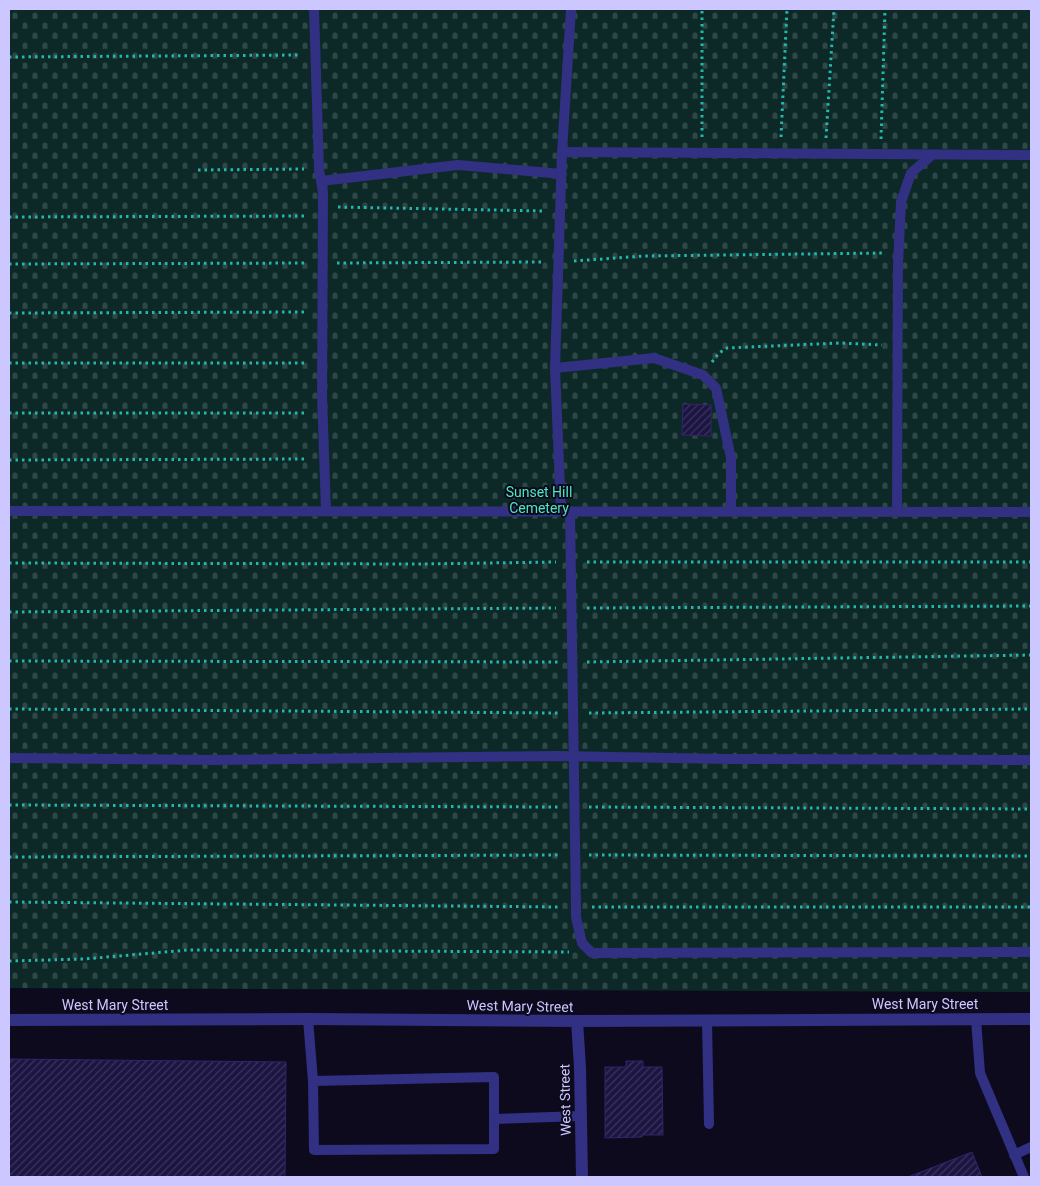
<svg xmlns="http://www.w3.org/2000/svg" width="1040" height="1186" viewBox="0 0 1040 1186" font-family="Roboto,sans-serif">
<defs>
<pattern id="cemetery-stones" width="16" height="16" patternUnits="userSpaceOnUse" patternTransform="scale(1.25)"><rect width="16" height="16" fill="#0c2927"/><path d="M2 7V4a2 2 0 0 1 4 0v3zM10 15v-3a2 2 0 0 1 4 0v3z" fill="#2e4747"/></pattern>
<pattern id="building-hatch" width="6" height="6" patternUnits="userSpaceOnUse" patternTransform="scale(1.25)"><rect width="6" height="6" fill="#1c1441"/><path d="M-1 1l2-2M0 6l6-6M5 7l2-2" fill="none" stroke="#3c355e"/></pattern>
</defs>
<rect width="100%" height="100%" fill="#0d0a1e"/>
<path fill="url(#cemetery-stones)" d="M9,9H1031V992L9,988Z"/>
<g fill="url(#building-hatch)" stroke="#31246f">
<path d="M683,404L711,405V436L682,435Z"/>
<path d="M9,1059L286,1062L285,1177H9Z"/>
<path d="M626,1061H643V1067H662L663,1135H642V1137L605,1138V1067H626Z"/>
<path d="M972,1152L982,1177H908Z"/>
</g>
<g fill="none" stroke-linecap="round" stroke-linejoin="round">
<g stroke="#21b9ab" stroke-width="3" stroke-dasharray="2.5 4" stroke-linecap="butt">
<path d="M9,57L301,55"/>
<path d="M702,137V9"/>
<path d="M781,137L787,9"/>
<path d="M826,138L834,9"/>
<path d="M881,139L885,9"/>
<path d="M198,170L304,169"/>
<path d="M338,207L544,211"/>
<path d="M9,217L308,216"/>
<path d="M574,261L644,256L883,253"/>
<path d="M337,263L543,262"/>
<path d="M9,264L308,263"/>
<path d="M9,313L308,312"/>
<path d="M712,362L719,353L727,348L840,343L882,345"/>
<path d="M9,363H308"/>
<path d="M9,413H308"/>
<path d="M9,460L308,459"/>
<path d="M587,562H1031"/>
<path d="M9,563L419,564L556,562"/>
<path d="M587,608L1031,606"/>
<path d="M9,612L556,608"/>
<path d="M9,661L558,662"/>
<path d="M587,662L1031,655"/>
<path d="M9,709L558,713"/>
<path d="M589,713L1031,709"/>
<path d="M9,805L558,807"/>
<path d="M589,807L1031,809"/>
<path d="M589,855L1031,856"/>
<path d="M9,857L561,855"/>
<path d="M9,902L561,907"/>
<path d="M592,907H1031"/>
<path d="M9,961L84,959L188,950L569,952"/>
</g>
<g stroke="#313082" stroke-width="10">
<path d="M314,9L319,169L323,193L322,396L326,511"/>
<path d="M562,152L571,9"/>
<path d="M321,181L458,165L562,174"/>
<path d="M555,368L654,358L703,375L716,388L731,458V511"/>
<path d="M9,511L1031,512"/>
<path d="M561,511L555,368L562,152L1031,155"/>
<path d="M570,511L576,907V917L582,943L592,953L1031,952"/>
<path d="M897,511L898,265L901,202L911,173L932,155"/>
<path d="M9,758L215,760L557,756L728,759L1031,760"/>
<path d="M308,1019L313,1081L314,1150L494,1149V1077L313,1081"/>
<path d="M976,1019L980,1073L1024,1177"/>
<path d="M707,1021L709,1124"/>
<path d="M495,1119L581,1116"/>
<path d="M1014,1155L1031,1147"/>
</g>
<g stroke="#313082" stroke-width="12">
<path d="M9,1020L308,1019L577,1021L1031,1019"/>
<path d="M577,1021L580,1067L582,1177"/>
</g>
</g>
<g text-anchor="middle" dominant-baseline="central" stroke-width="4" stroke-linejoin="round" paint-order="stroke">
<g font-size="14" fill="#49eabd" stroke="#0d0a1e">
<text x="539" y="492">Sunset Hill<tspan x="539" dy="16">Cemetery</tspan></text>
</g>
<g font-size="14" fill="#ccc7ff" stroke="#0d0a1e">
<text x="925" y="1004">West Mary Street</text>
<text x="115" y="1005">West Mary Street</text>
<text transform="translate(520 1006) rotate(1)">West Mary Street</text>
<text transform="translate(565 1100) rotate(-91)">West Street</text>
</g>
</g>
<rect width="1040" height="1186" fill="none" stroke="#ccc7ff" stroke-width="20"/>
</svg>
